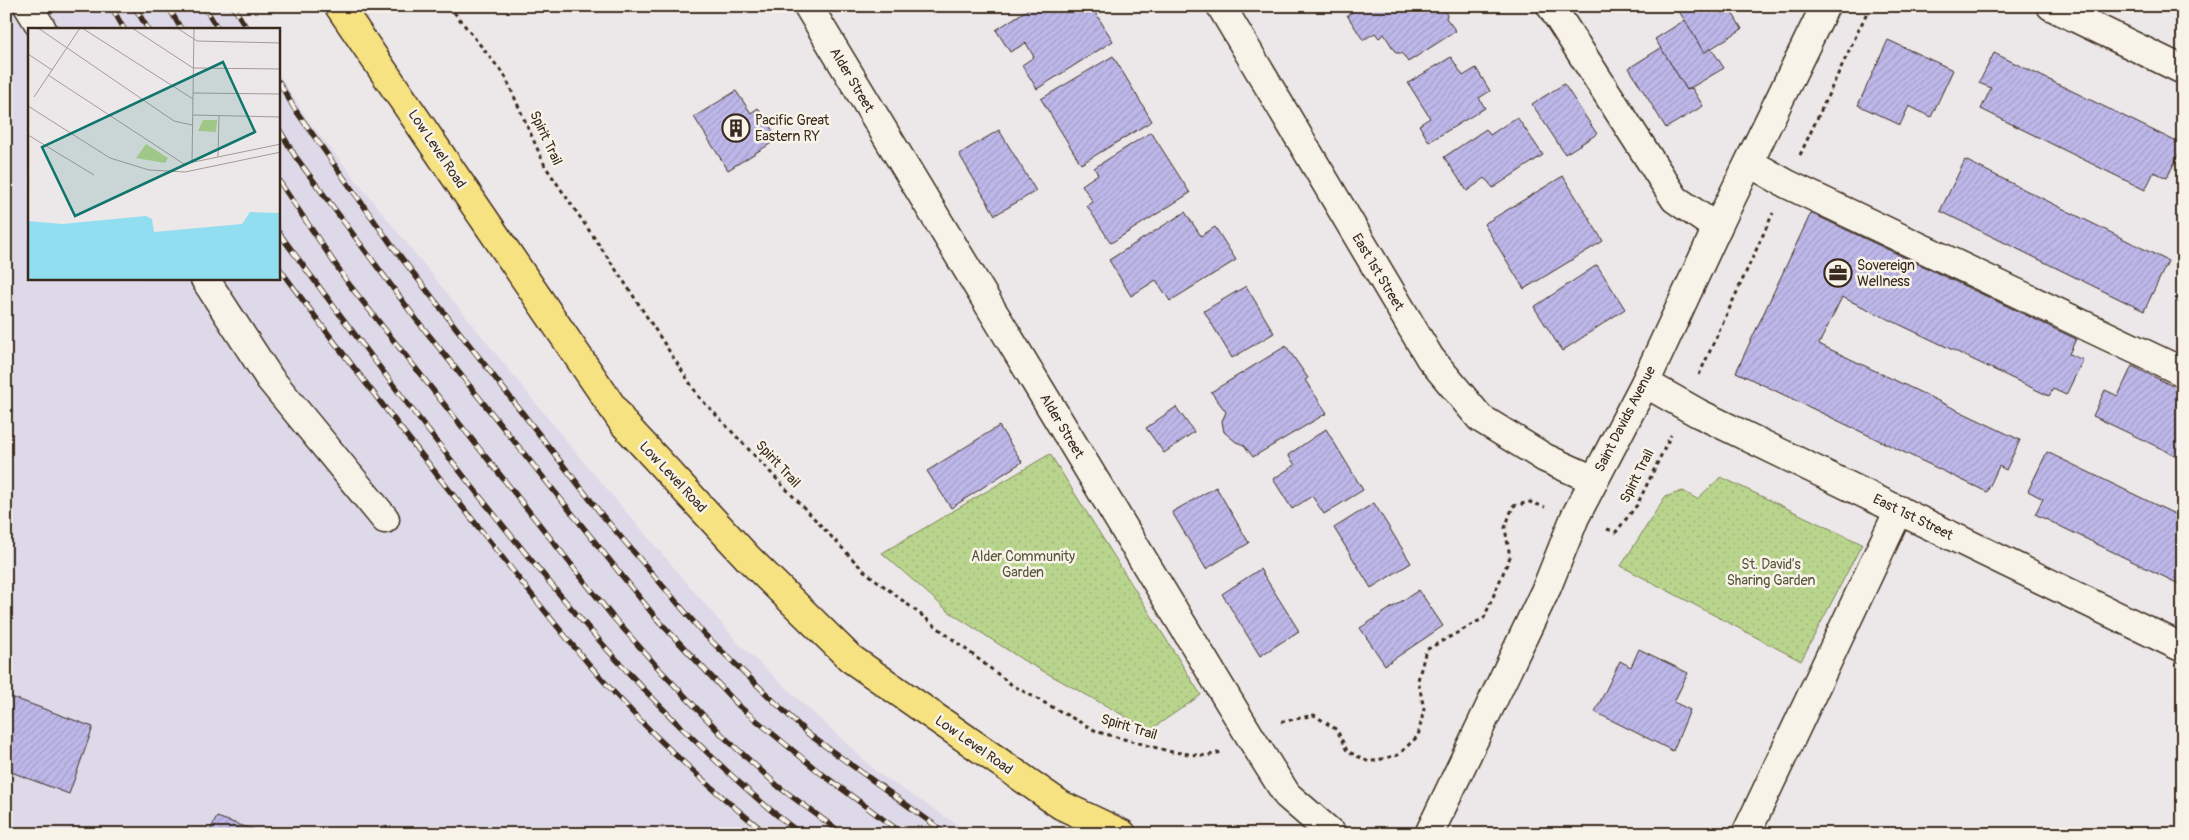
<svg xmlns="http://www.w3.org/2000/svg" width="2189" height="840" viewBox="0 0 2189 840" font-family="Pangolin,sans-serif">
<defs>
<pattern id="green-dots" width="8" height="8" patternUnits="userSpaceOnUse" patternTransform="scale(1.25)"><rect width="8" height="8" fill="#b9d58d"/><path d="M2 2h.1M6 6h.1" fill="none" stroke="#a0b779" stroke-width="1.8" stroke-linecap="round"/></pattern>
<pattern id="building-hatch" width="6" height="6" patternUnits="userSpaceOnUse" patternTransform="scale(1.25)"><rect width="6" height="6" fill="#beb8ea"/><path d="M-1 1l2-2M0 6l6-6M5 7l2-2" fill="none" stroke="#a49ec8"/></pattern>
</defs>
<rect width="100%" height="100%" fill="#ece7e8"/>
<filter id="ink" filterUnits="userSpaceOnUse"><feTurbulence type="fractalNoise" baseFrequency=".02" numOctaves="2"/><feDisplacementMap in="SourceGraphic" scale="10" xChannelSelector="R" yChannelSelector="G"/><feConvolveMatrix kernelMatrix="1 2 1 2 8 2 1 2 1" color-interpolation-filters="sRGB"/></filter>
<g filter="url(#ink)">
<path fill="#ded9e9" d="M6,6H235L249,29H29V279H279V75L309,122L576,453L739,644L878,773L972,834H6Z"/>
<g fill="url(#green-dots)" stroke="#7a8056">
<path d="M1050,454L1201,695L1150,730L1023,660L948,611L882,553Z"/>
<path d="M1721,477L1862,544L1801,661L1621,566L1665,497L1683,491L1697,499Z"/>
</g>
<g fill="url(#building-hatch)" stroke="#3b2a1e">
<path d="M1033,6H1091L1113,41L1037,89L1022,65L1034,57L1026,43L1010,52L996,30Z"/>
<path d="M1361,6H1441L1447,15L1446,18L1456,31L1408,62L1402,53H1396L1384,34L1379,38L1375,33L1363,40L1347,15Z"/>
<path d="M1676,6H1717L1722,14L1730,9L1742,29L1704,53Z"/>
<path d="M1717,6H1735L1722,14Z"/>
<path d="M1685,20L1704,53L1711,48L1724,68L1687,90L1655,39Z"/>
<path d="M1888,40L1953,70L1931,117L1909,106L1900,125L1858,105Z"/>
<path d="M1661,48L1687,90L1692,88L1703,106L1666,128L1629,68Z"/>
<path d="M1994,53L2183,145L2167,178L2154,172L2145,190L1981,109L1991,88L1979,83Z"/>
<path d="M1113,56L1152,121L1081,164L1041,99Z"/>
<path d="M1451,57L1463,76L1476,68L1490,91L1479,98L1485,108L1429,142L1419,125L1430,118L1408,83Z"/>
<path d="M1564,84L1597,134L1565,154L1532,104Z"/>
<path d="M736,91L751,113L758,108L778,139L728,170L694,117Z"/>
<path d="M1517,117L1543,155L1493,188L1485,178L1467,191L1444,157L1486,129L1490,135Z"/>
<path d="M999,130L1036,191L995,215L959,154Z"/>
<path d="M1151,132L1190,193L1111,243L1087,206L1093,202L1082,185L1098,174L1094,168Z"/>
<path d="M1965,160L2168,261L2144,311L1940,211Z"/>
<path d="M1563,176L1603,241L1524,289L1484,224Z"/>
<path d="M1185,212L1201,236L1215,227L1236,260L1170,301L1156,280L1131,296L1109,260Z"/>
<path d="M1811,213L2076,339L2069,354L2083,360L2066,395L2053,389L2049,396L1842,297L1819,344L2020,440L2006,470L1999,466L1987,492L1736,372Z"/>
<path d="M1597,265L1625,309L1562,351L1534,307Z"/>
<path d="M1246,286L1274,333L1232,358L1204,311Z"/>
<path d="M2183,314V326L2178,324Z"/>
<path d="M1286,346L1308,378L1305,380L1327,413L1253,457L1244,445L1236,442L1224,432L1222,421L1226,412L1211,392Z"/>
<path d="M2132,366L2183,391V459L2093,416L2105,390L2118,396Z"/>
<path d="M1176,407L1194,432L1164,453L1146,428Z"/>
<path d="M999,426L1022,462L951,508L927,471Z"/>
<path d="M1326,429L1363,490L1324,514L1312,496L1292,509L1273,479L1295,465L1288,455Z"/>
<path d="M2047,452L2183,518V586L2035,514L2043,499L2028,491Z"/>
<path d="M1216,487L1249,543L1206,569L1172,512Z"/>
<path d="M1374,503L1411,563L1371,588L1334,528Z"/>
<path d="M1260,569L1299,631L1260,656L1222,594Z"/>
<path d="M1419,590L1443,626L1385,665L1360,628Z"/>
<path d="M1639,649L1688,673L1674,702L1690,710L1673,751L1595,712L1620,661L1631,667Z"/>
<path d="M6,695L93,727L69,794L6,770Z"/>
<path d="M217,817L266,834H208Z"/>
</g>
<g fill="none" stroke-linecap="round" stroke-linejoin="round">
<g stroke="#3b2a1e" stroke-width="31">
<g id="minor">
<path d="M28,6L42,29"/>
<path d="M808,6L1251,738L1287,795L1332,834"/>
<path d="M1221,6L1430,358L1480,418L1545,458L1594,480"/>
<path d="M1551,6L1675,199L1717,228"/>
<path d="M2051,6L2183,70"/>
<path d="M1750,163L1787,184L2183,372"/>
<path d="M205,279L270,379L385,519"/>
<path d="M1645,383L1698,413L2183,648"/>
<path d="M1429,834L1547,587L1575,517L1645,383L1717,228L1825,6"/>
<path d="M1746,834L1899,510"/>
</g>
</g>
<g stroke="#3b2a1e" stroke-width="31">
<path id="major" d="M339,6L624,424L748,558L850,658L1061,805L1122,834"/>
</g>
<g stroke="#3b2a1e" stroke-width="3" stroke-dasharray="4 4" stroke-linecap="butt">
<path d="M449,6L505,76L545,166L623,280L699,397L863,570L1012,685L1098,732L1172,752L1206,756L1221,752"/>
<path d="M1800,155L1870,6"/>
<path d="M1699,375L1773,213"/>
<path d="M1607,529L1616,532L1637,505L1671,435"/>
<path d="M1281,722L1314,715L1337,730L1347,751L1369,762L1398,755L1418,736L1424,709L1418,680L1426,650L1484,618L1510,557L1505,528L1513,506L1530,502L1545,507"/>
</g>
<use href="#minor" stroke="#f7f3e8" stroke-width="28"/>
<use href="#major" stroke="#f7e281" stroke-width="28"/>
<g stroke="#3b2a1e" stroke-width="5.5">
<g id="rail">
<path d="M111,6L124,29"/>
<path d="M134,6L148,29"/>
<path d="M168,6L181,29"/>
<path d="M204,6L218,29"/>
<path d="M233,6L247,29"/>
<path d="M279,82L294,108L393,247L602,515L704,634L807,733L947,834"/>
<path d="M279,129L295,156L416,319L656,618L739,706L818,771L903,834"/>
<path d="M279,181L348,283L612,616L661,671L724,737L779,787L843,834"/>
<path d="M279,233C345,322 412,411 481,498C544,577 608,655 681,727C719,764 758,802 801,834"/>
<path d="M279,268C340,351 404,433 468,514C530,592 590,673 662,742C695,774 731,805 767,834"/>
</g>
</g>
<use href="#rail" stroke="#f7f3e8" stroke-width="4" stroke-dasharray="11" stroke-linecap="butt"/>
</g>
</g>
<defs>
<g id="building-ring" transform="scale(1.4375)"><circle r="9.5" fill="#f7f3e8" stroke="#3b2a1e" stroke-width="1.5"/><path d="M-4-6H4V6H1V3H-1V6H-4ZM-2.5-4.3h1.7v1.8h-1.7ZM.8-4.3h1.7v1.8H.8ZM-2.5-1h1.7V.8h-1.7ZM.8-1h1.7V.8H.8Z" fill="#3b2a1e"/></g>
<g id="office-ring" transform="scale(1.4375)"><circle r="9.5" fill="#f7f3e8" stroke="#3b2a1e" stroke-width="1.5"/><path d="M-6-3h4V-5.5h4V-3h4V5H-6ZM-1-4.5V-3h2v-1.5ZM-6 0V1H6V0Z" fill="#3b2a1e"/></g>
</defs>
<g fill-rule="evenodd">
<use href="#building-ring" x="736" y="128"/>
<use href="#office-ring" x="1838" y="273"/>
</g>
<g text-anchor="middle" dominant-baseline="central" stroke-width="5" stroke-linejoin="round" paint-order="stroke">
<g font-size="14" fill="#3b2a1e" stroke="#f7f3e8">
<text transform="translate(852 80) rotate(59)">Alder Street</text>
<text transform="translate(546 138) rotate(65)">Spirit Trail</text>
<text transform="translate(437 149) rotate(56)">Low Level Road</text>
<text transform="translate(1378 272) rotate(59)">East 1st Street</text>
<text transform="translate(1625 419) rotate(-63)">Saint Davids Avenue</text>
<text transform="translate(1062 426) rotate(59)">Alder Street</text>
<text transform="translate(778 464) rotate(47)">Spirit Trail</text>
<text transform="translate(1637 476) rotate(-63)">Spirit Trail</text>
<text transform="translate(673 477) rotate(47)">Low Level Road</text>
<text transform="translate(1913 517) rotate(26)">East 1st Street</text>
<text transform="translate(1129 727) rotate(17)">Spirit Trail</text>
<text transform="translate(974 745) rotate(35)">Low Level Road</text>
</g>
<g font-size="14" fill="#3b2a1e" stroke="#f7f3e8" text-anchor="start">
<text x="755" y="120">Pacific Great<tspan x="755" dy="16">Eastern RY</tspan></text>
<text x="1857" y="265">Sovereign<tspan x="1857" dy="16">Wellness</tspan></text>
</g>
<g font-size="14" fill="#5a553a" stroke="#f7f3e8">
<text x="1023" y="556">Alder Community<tspan x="1023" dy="16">Garden</tspan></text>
<text x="1771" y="564">St. David’s<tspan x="1771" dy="16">Sharing Garden</tspan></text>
</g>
</g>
<g transform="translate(28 28)">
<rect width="252" height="252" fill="#ece7e8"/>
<path d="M175,92H189L188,104L170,103ZM118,116L140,130L137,135L108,130Z" fill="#b9d58d"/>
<path d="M252,183V252H0V193L34,196L118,188L124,191L126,204L214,196L222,184Z" fill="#91def1"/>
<path d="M252,181V185L222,184L223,182Z" fill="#ece7e8"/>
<path fill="none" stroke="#a59b97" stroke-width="1" d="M10,0L146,93L164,97M54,0L165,71M104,0L165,40L253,41M149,0L169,13L253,15M0,26L24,42M20,47L156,136L253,116M165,65L253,66M6,69L52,0M0,78L82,130L121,142L157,144L253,124M165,87L253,89M0,107L66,147M190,129L191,88M164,135L166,0"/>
<path fill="#0f766e" fill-opacity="0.15" stroke="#0f766e" stroke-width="2.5" d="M195,34L227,104L47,188L14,119Z"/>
<rect width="252" height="252" fill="none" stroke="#3b2a1e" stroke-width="2.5"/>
</g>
<rect width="2189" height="840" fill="none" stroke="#f7f3e8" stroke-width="25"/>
<rect x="12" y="12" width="2164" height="815" fill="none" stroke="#3b2a1e" stroke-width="2" filter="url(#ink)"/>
</svg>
